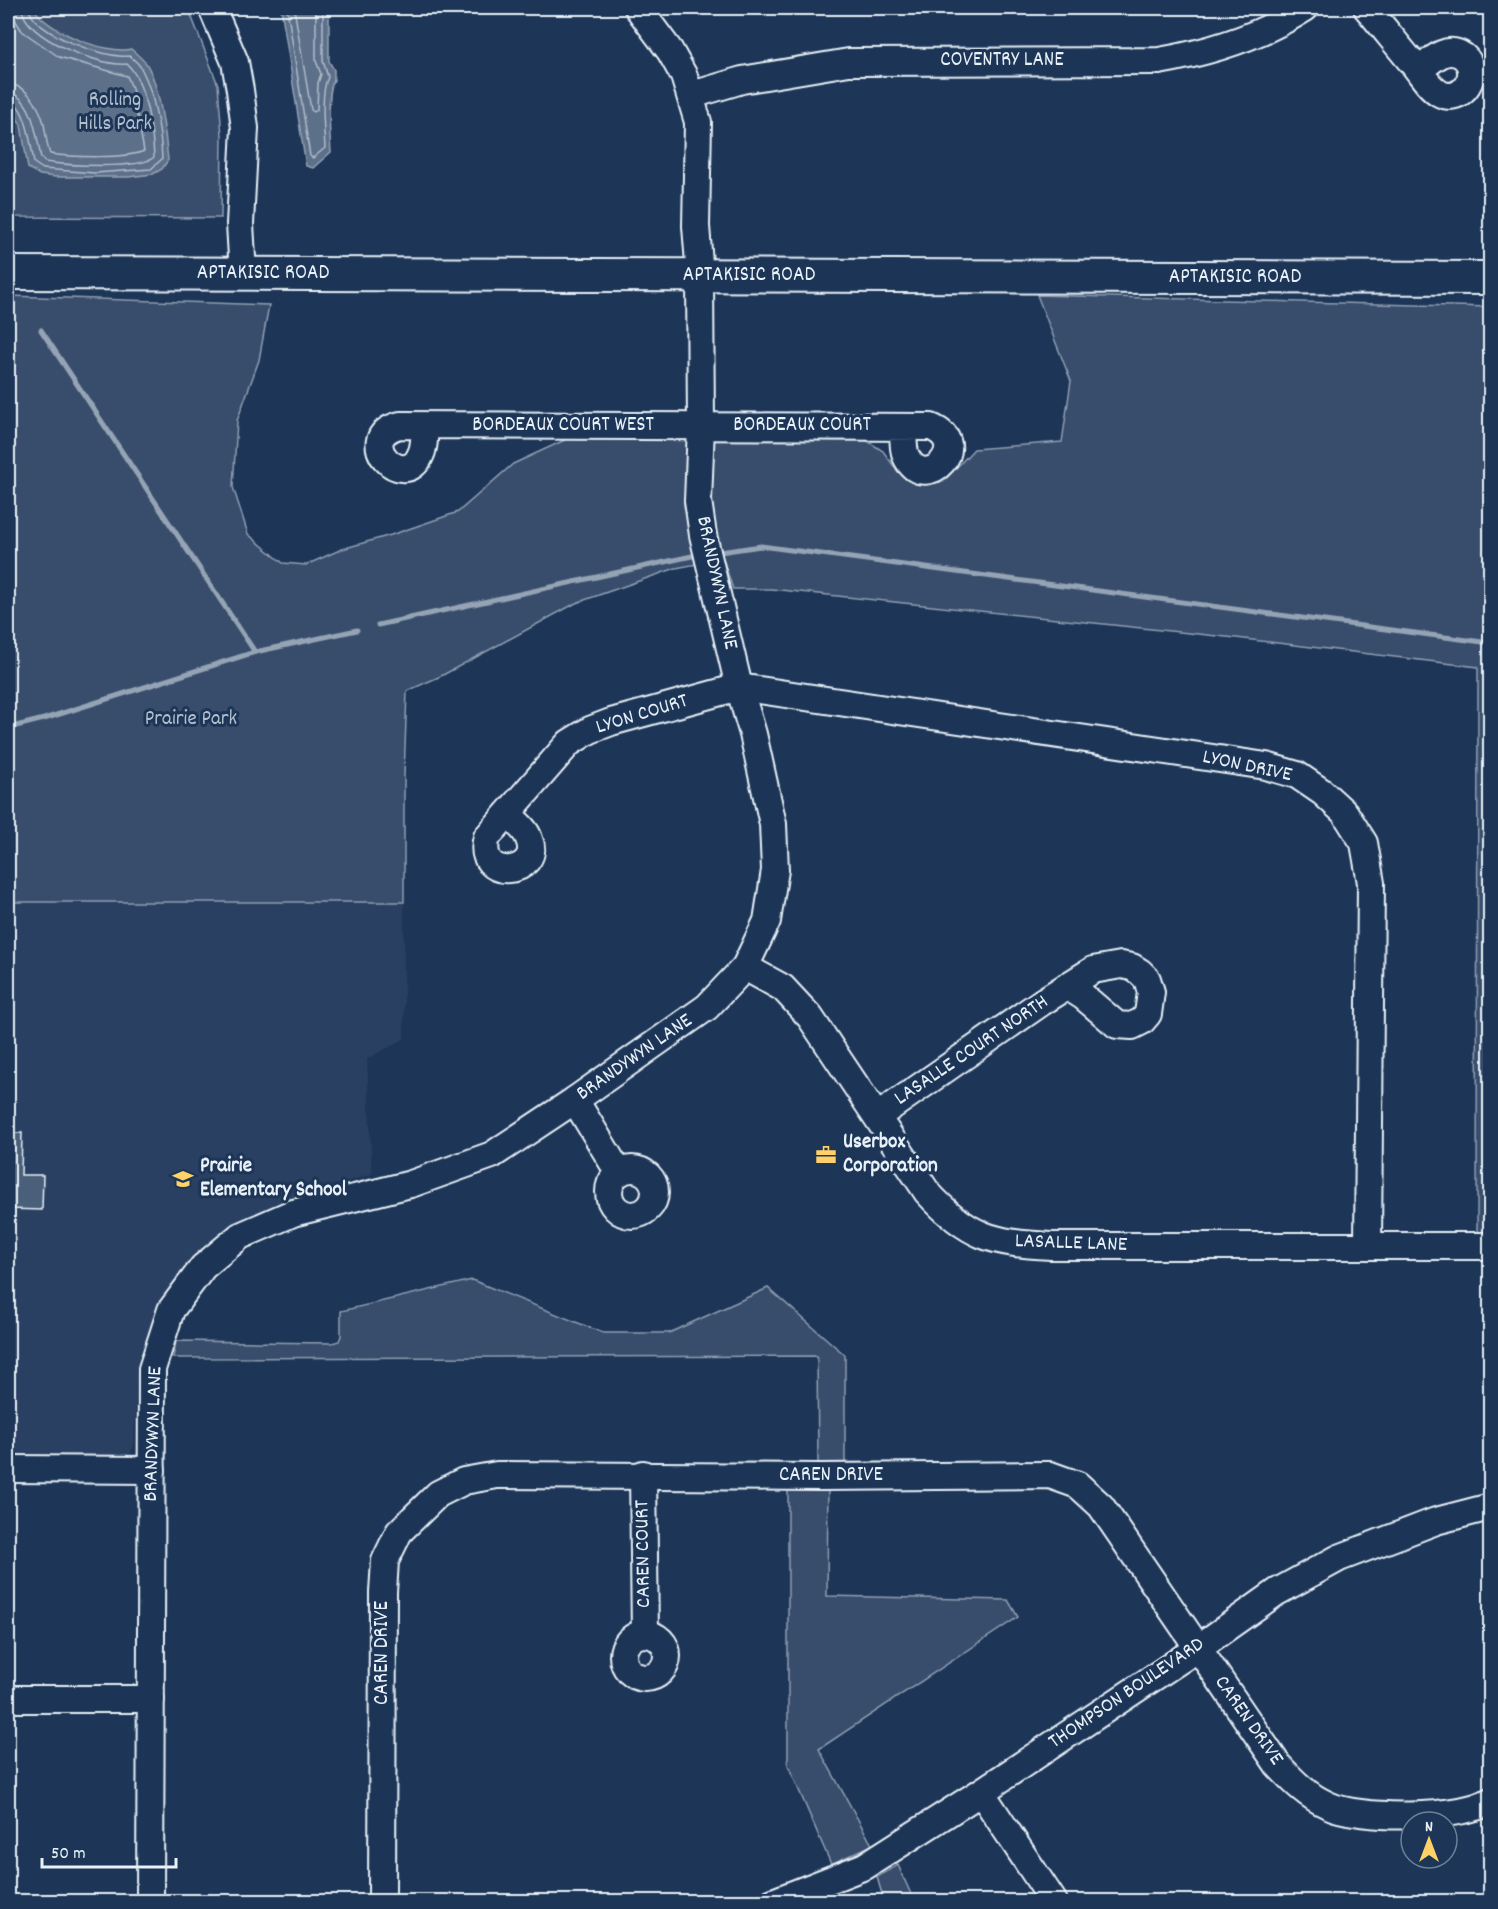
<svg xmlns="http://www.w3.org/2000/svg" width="1498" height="1909" viewBox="0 0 1498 1909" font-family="Dekko,sans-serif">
<rect width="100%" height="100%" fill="#1d3557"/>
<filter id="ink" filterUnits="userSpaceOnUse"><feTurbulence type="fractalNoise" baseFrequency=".0167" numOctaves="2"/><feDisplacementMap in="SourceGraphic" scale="12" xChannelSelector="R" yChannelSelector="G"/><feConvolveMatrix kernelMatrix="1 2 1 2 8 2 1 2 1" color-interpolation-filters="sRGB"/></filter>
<g filter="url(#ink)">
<path fill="#2a4162" d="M8,902H404V1039L367,1059L372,1174L303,1195L245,1219L222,1233L203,1249L177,1279L157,1316L141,1357L137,1374L134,1446L130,1454L121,1458H8Z"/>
<g fill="#374d6c" stroke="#909fb2" stroke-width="1.5">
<path d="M8,8H190L191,15L218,85L222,136L221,218L8,217Z"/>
<path d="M1037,295L1490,307V1234H1477L1478,667L1236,638L771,589H733L723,559L676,568L576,603L441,676L407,691L404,776V902H8L10,296L269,305L259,360L237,421L233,487L248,534L283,563L306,565L342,549L391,535L458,512L513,464L567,439L678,440L727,437L866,440L883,451L898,472L917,484L943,482L974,449L1062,442L1071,381Z"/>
<path d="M472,1280L603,1333H669L768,1288L845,1355V1463H818L817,1356L173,1358L176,1341L332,1343L339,1341L341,1336V1311Z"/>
<path d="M788,1484H828L827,1596L1008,1600L1018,1617L819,1749L872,1845L831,1864L788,1765Z"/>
<path d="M898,1865L914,1901H884L877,1877Z"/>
</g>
<g fill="#5d7089" stroke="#95a4b5" stroke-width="1.5">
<path d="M8,8H34C45,31 107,55 131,49C136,53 141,58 145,62C159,80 166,137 168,160L162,169L153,174L128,177H56L40,175L28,168L21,125L8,102Z"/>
<path d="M281,8H329V61L334,70V80C326,91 330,136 331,152L313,168L306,166Z"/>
</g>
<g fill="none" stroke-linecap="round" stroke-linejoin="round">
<g stroke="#b0bdcc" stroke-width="1.5">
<path d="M287,8L310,156L313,158L325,148C324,129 320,93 328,77L323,61V8"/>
<path d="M294,8L311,110L314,112L317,110L318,83L321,74L316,61V8"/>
<path d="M8,84C26,85 38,104 43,120C46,131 46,144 50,154C71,157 126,159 144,151L132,88L127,76L59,57L22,31L14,18L13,8"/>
<path d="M8,93C33,95 37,139 41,158L45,162C64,165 141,170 154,157C153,133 145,80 127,64C101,67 23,38 22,8"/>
<path d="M8,100C27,103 31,147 34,163L43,169L95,173L151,169L162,159C161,133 154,93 142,70C140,64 134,60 130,56C106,59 32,34 29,8"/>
</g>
<g stroke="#95a4b5" stroke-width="5">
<path d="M41,330L255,652"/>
<path d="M713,553L761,546L1490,643"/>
<path d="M378,625L701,554"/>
<path d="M8,728L44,719L255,652L357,630"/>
</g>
</g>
<path fill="#495e7a" stroke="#e8f1f8" stroke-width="1.5" d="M8,1133H22L21,1175H43L42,1210L8,1209Z"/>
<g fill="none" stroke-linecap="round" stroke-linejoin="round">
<g stroke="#e8f1f8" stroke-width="30">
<g id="minor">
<path d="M212,8L235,62L240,90L245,128L240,224L243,274"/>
<path d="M1367,8C1383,27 1398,46 1414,65C1421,74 1429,87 1439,93C1462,106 1483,72 1463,56C1446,44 1431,61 1419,71"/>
<path d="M692,95L742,80L849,62L1159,61C1211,52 1261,36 1305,8"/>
<path d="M425,426C424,435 425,446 421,454C405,494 350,438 400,425L931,427C973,444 927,492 908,460C902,451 904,437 903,427"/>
<path d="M507,814C515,821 526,829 529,839C544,875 474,884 487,837L569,743L590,730L611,722L739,687L1266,766L1297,775L1322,792L1345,813L1364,843L1371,883L1368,1246"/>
<path d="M745,967L783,988L810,1017L927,1192C968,1237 992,1243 1051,1246H1490"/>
<path d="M575,1100L619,1173"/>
<path d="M878,1116L1042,1002L1093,970L1121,965L1132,967L1140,972L1147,979L1151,992L1148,1014L1142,1021L1132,1026L1117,1025L1084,997L1067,986"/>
<circle cx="632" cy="1192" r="23"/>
<path d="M8,1469L152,1470"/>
<path d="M643,1474L645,1634"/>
<circle cx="645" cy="1656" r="22"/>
<path d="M8,1699H151"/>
<path d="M981,1792L1054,1902"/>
<path d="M150,1902L152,1369L171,1310L203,1267L240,1236L293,1213L411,1184L492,1155L575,1100L707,1007L745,967L767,921L775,870L773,824L753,734L739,687L703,535L698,501L701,426L700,276L696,226L698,122L684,76L670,51L638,8"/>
<path d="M382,1902L383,1592L385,1561L399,1532L438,1494L464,1481L497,1475L820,1477L1050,1475L1078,1485L1101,1506L1278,1765C1293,1781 1307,1796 1328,1805C1359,1820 1461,1819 1490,1801"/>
<path d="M773,1902L865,1866L981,1792L1198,1648L1277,1592L1339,1558L1436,1521L1490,1507"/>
</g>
</g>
<g stroke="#e8f1f8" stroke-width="36">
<path id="major" d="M8,273L1490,278"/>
</g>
<use href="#minor" stroke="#1d3557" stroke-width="26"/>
<use href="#major" stroke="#1d3557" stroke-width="32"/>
</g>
</g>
<defs>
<g id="office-bare" transform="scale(1.62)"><path d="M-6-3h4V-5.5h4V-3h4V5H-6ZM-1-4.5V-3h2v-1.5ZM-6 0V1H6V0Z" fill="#ffd166" stroke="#1d3557" stroke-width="2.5" paint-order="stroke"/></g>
<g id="school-bare" transform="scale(1.62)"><path d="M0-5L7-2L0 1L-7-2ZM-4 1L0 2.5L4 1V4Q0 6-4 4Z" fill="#ffd166" stroke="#1d3557" stroke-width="2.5" paint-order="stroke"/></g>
</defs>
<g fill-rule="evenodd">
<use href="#office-bare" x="826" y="1155"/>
<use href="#school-bare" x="183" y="1179"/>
</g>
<g text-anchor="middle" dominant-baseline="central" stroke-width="6" stroke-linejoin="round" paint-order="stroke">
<g font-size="21" fill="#e8f1f8" stroke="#1d3557">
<text x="1002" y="61">COVENTRY LANE</text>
<text x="263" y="274">APTAKISIC ROAD</text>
<text x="749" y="276">APTAKISIC ROAD</text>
<text x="1235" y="278">APTAKISIC ROAD</text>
<text x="563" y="426">BORDEAUX COURT WEST</text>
<text x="802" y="426">BORDEAUX COURT</text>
<text transform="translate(716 583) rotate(78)">BRANDYWYN LANE</text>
<text transform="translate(642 715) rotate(-17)">LYON COURT</text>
<text transform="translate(1247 767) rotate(12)">LYON DRIVE</text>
<text transform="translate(972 1051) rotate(-34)">LASALLE COURT NORTH</text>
<text transform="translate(635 1058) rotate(-35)">BRANDYWYN LANE</text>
<text transform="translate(1071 1244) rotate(2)">LASALLE LANE</text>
<text transform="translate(154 1434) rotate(-88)">BRANDYWYN LANE</text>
<text x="831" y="1476">CAREN DRIVE</text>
<text transform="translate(644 1554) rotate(-91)">CAREN COURT</text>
<text transform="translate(383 1653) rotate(-90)">CAREN DRIVE</text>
<text transform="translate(1127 1694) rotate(-34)">THOMPSON BOULEVARD</text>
<text transform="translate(1248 1721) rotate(55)">CAREN DRIVE</text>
</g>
<g font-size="21" fill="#b3c0ce" stroke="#1d3557">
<text x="115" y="101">Rolling<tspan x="115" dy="24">Hills Park</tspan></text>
<text x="191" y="720">Prairie Park</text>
</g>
<g font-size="21" font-weight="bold" fill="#e8f1f8" stroke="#1d3557" text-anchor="start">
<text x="843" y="1143">Userbox<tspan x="843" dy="24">Corporation</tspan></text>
<text x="200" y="1167">Prairie<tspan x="200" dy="24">Elementary School</tspan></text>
</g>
</g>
<rect width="1498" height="1909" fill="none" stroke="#1d3557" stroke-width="30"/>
<rect x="15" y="15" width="1468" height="1879" fill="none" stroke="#e8f1f8" stroke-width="2" filter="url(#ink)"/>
<g transform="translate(1429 1840)"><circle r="28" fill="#1d3557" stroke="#6e8097" stroke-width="1.5"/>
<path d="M0-4.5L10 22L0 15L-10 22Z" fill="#ffd166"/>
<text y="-9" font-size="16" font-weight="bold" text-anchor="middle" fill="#e8f1f8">N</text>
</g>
<path d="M42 1858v9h134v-9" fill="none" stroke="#e8f1f8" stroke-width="3"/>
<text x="51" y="1858" font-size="18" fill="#e8f1f8" stroke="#1d3557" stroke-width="4.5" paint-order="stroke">50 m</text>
</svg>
